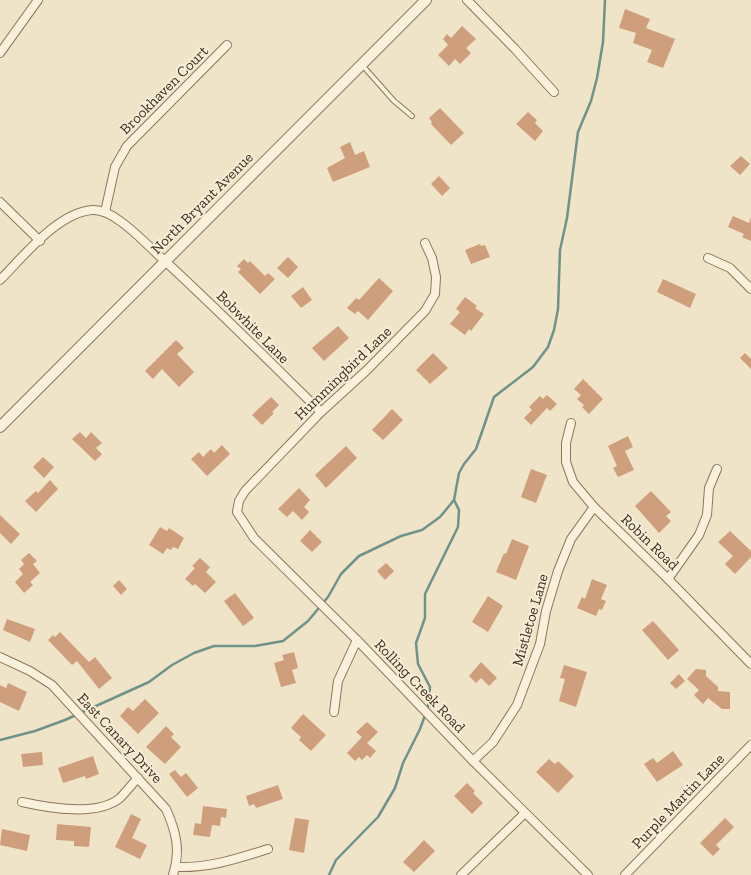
<svg xmlns="http://www.w3.org/2000/svg" width="751" height="875" viewBox="0 0 751 875" font-family="'Zilla Slab',serif">
<rect width="100%" height="100%" fill="#f0e4c8"/>
<g fill="none" stroke-linecap="round" stroke-linejoin="round">
<g stroke="#6f938a" stroke-width="2.5">
<path d="M0,740L35,731L65,720L149,682L172,665L194,653L214,646H255L283,641L308,621L328,597L341,574L359,556L401,536L422,530L440,517L454,500L459,473L464,464L476,449L494,397L533,367L548,347L554,330L558,309L560,250L567,218L578,132L591,101L597,78L603,42L605,0"/>
<path d="M329,875L336,860L378,817L395,788L403,763L420,729L428,707L430,687L418,664L416,643L425,618V594L458,527L459,510L454,500"/>
</g>
</g>
<g fill="#cf9f7d">
<path d="M625,9L650,19L646,28L675,39L663,68L647,62L652,50L633,43L636,33L619,28Z"/>
<path d="M462,26L476,39L466,48L471,53L460,64L455,59L449,66L438,55L448,45L443,39L447,34L451,38Z"/>
<path d="M440,108L464,133L451,145L431,124L432,122L429,118Z"/>
<path d="M528,112L537,120L535,123L543,131L535,141L516,124Z"/>
<path d="M350,142L355,155L364,151L370,167L333,182L327,168L345,158L340,147Z"/>
<path d="M741,156L750,164L740,175L730,166Z"/>
<path d="M439,176L450,188L442,196L431,184Z"/>
<path d="M733,216L749,223L751,217V241L742,237L744,234L728,227Z"/>
<path d="M480,244L481,246L485,245L490,257L471,264L465,250Z"/>
<path d="M288,257L298,267L288,278L277,268Z"/>
<path d="M244,259L248,263L250,261L265,276L268,273L275,279L260,294L238,272L241,269L237,266Z"/>
<path d="M379,278L393,291L368,320L358,311L355,314L347,308L356,298L359,300Z"/>
<path d="M663,279L696,294L690,308L657,292Z"/>
<path d="M303,287L312,300L301,308L291,296Z"/>
<path d="M465,297L477,306L475,308L484,314L471,331L469,329L465,335L450,324L460,312L456,309Z"/>
<path d="M338,326L349,338L324,361L312,348Z"/>
<path d="M176,340L184,348L177,354L194,372L179,387L162,369L153,379L145,371Z"/>
<path d="M433,353L448,368L430,384L416,370Z"/>
<path d="M745,353L751,359V369L740,358Z"/>
<path d="M583,379L603,399L589,414L582,407L584,405L577,399L581,395L574,389Z"/>
<path d="M547,395L557,404L550,411L547,408L531,425L524,418L532,410L529,407L540,396L543,399Z"/>
<path d="M271,397L279,405L272,412L274,413L262,425L252,415Z"/>
<path d="M392,409L403,420L383,440L372,430Z"/>
<path d="M80,432L86,438L91,432L102,443L96,448L102,454L95,461L72,439Z"/>
<path d="M628,436L633,447L625,451L634,470L618,477L613,468L617,466L608,446Z"/>
<path d="M222,445L230,454L207,476L191,459L199,452L203,457L211,449L214,453Z"/>
<path d="M346,446L357,458L326,488L315,475Z"/>
<path d="M43,457L54,467L44,478L33,467Z"/>
<path d="M531,469L547,475L536,503L521,497Z"/>
<path d="M50,480L58,489L36,512L25,501L36,491L38,493Z"/>
<path d="M299,488L310,500L304,507L309,512L302,520L293,511L287,517L278,509Z"/>
<path d="M651,491L671,512L666,516L671,521L659,533L635,506Z"/>
<path d="M0,515L20,534L11,544L0,533Z"/>
<path d="M160,527L167,531L169,528L184,538L178,549L173,547L171,550L167,548L163,554L149,545Z"/>
<path d="M310,530L322,542L312,552L300,541Z"/>
<path d="M730,531L751,551V557L735,574L725,564L733,556L718,542Z"/>
<path d="M512,539L529,546L516,580L496,572L504,553L506,554Z"/>
<path d="M29,553L37,561L33,564L40,573L30,582L33,585L24,593L15,582L23,574L19,569L24,564L21,560Z"/>
<path d="M200,558L210,567L206,572L216,582L205,593L195,584L193,586L185,579L195,568L192,566Z"/>
<path d="M386,563L394,571L385,580L377,571Z"/>
<path d="M592,579L607,585L601,599L606,601L602,610L599,609L596,616L577,608L582,597L585,599Z"/>
<path d="M119,580L127,589L121,595L113,586Z"/>
<path d="M235,593L254,618L243,626L224,601Z"/>
<path d="M488,596L503,606L488,632L472,622Z"/>
<path d="M7,619L35,629L30,642L3,630Z"/>
<path d="M653,621L679,650L668,660L642,630Z"/>
<path d="M60,632L89,662L95,657L112,678L99,689L77,661L72,665L48,640L53,635L55,637Z"/>
<path d="M294,652L298,668L292,670L296,683L281,687L274,663L284,660L282,655Z"/>
<path d="M481,662L497,678L489,686L481,678L476,683L469,676Z"/>
<path d="M564,665L587,672L576,707L559,701L565,679L560,678Z"/>
<path d="M696,669L706,670V676L718,687V691L730,692V709H722L708,698L703,704L694,695L699,690L687,679Z"/>
<path d="M679,674L685,681L676,689L670,683Z"/>
<path d="M8,683L27,692L19,711L0,702V685L6,688Z"/>
<path d="M145,699L159,713L138,734L120,716L128,707L133,711Z"/>
<path d="M303,714L326,735L311,751L299,740L301,737L291,728Z"/>
<path d="M367,722L378,732L367,743L376,751L370,758L367,755L362,760L359,757L355,761L347,753L362,737L356,732Z"/>
<path d="M166,726L174,734L171,737L181,747L165,764L146,747Z"/>
<path d="M673,751L683,765L657,782L644,764L653,758L657,763Z"/>
<path d="M42,752L43,765L23,767L21,754Z"/>
<path d="M93,756L99,774L86,779L85,776L63,783L58,768Z"/>
<path d="M549,759L555,764L558,761L574,776L558,793L536,772Z"/>
<path d="M175,770L181,777L186,773L198,788L187,797L169,774Z"/>
<path d="M467,783L475,791L473,793L483,803L472,814L454,796Z"/>
<path d="M278,785L283,799L256,808L254,804L249,806L246,796Z"/>
<path d="M203,806L227,809L226,818L221,817L220,826L212,825L210,837L193,835L195,823L201,824Z"/>
<path d="M131,814L141,819L132,838L147,845L140,859L115,847Z"/>
<path d="M295,818L309,820L304,853L289,850Z"/>
<path d="M725,818L734,827L716,845L720,849L713,856L700,843Z"/>
<path d="M57,824L91,827L89,847L74,846V841L56,840Z"/>
<path d="M2,829L30,835L27,851L0,845Z"/>
<path d="M424,840L435,851L414,872L403,862Z"/>
</g>
<g fill="none" stroke-linecap="round" stroke-linejoin="round">
<g stroke="#8d765c" stroke-width="6">
<path id="service" d="M363,66L394,101L412,116"/>
</g>
<g stroke="#8d765c" stroke-width="10">
<g id="minor">
<path d="M467,0L515,49L554,92"/>
<path d="M0,53L38,0"/>
<path d="M0,202L40,241"/>
<path d="M105,212L115,167L127,146L227,45"/>
<path d="M425,243L432,258L436,277L435,294L425,311L367,370L321,412L245,491L239,501L237,512L254,538L357,640L473,761L588,875"/>
<path d="M708,258L730,268L751,289"/>
<path d="M0,280C23,257 57,213 92,210C102,209 112,215 120,221C136,232 150,248 165,261C218,310 269,361 321,412"/>
<path d="M571,423L566,443V462L573,482L594,507L668,579L751,664"/>
<path d="M668,579L699,535L707,515L709,488L717,469"/>
<path d="M0,657L30,671L52,685L166,809C176,831 181,851 173,875"/>
<path d="M334,712L338,681L357,640"/>
<path d="M473,761L493,742L517,705L540,644L546,611L558,571L571,539L594,507"/>
<path d="M22,802C49,808 97,817 120,798C126,792 132,784 138,778"/>
<path d="M176,867C210,868 236,859 268,849"/>
<path d="M461,875L525,813"/>
<path d="M625,875L751,745"/>
</g>
</g>
<g stroke="#8d765c" stroke-width="12">
<path id="tertiary" d="M0,427L426,0"/>
</g>
<use href="#service" stroke="#faf1dc" stroke-width="4"/>
<use href="#minor" stroke="#faf1dc" stroke-width="8"/>
<use href="#tertiary" stroke="#faf1dc" stroke-width="10"/>
</g>
<g text-anchor="middle" dominant-baseline="central" stroke-width="4" stroke-linejoin="round" paint-order="stroke">
<g font-size="15" fill="#3d2e20" stroke="#f7eed8">
<text transform="translate(164 90) rotate(-45)">Brookhaven Court</text>
<text transform="translate(202 203) rotate(-45)">North Bryant Avenue</text>
<text transform="translate(253 327) rotate(45)">Bobwhite Lane</text>
<text transform="translate(343 373) rotate(-44)">Hummingbird Lane</text>
<text transform="translate(650 542) rotate(44)">Robin Road</text>
<text transform="translate(530 620) rotate(-74)">Mistletoe Lane</text>
<text transform="translate(420 686) rotate(46)">Rolling Creek Road</text>
<text transform="translate(120 738) rotate(47)">East Canary Drive</text>
<text transform="translate(678 801) rotate(-46)">Purple Martin Lane</text>
</g>
</g>
</svg>
